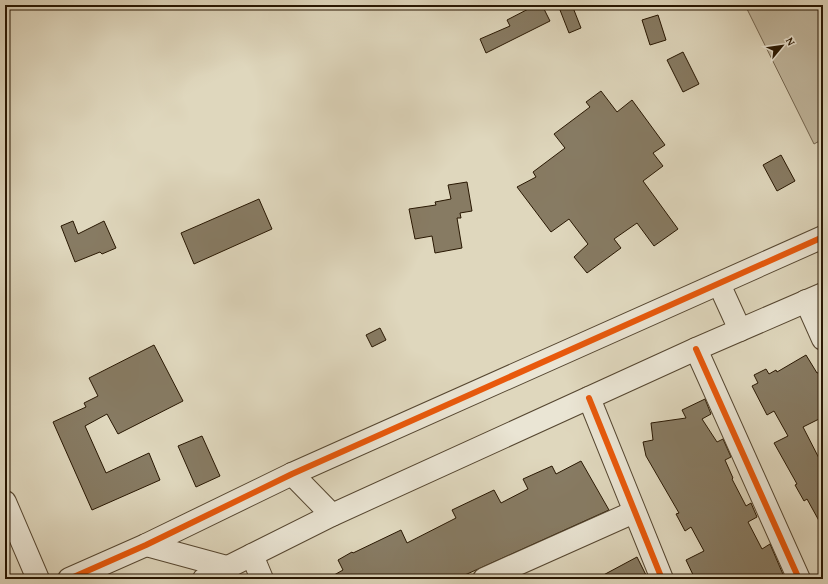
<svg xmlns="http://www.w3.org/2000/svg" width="828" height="584" viewBox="0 0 828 584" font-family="'Gentium Book Plus',serif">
<rect width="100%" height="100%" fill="#dfd7bd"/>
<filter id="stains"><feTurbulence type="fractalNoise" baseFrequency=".005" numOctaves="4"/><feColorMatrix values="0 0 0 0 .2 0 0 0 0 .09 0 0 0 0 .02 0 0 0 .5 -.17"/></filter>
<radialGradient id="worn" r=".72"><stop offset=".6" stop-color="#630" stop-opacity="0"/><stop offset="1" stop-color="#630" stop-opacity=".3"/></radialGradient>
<path fill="#c0b69d" stroke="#746650" d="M745,5H823V139L814,144Z"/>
<g fill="#877b63" stroke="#281702">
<path d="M536,5H542L550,21L486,53L480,39L510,26L507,20Z"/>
<path d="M572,5L581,28L569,33L560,10Z"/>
<path d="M658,15L666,40L650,45L642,20Z"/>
<path d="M683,52L699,84L683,92L667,60Z"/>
<path d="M601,91L617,112L632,100L665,145L653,153L663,166L643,181L678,229L654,246L637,223L614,239L621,248L587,273L574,257L588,244L569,219L551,232L517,187L536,177L533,172L565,148L554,134L590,107L586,102Z"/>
<path d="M781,155L795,181L777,191L763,165Z"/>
<path d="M467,182L472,211L460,213L461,218H457L462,248L435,253L432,236L415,239L409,209L436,205L435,202L451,199L448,185Z"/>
<path d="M259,199L272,229L194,264L181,233Z"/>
<path d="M73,221L78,234L104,221L116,248L102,254L100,252L75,262L61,226Z"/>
<path d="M380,328L386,340L372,347L366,335Z"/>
<path d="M154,345L183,401L118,434L107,414L85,426L106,473L149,453L160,480L92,510L53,422L86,407L84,403L98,396L89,378Z"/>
<path d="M806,355L817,373L823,371V417L803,427L823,466V528L807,499L804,501L795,485L797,484L774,443L788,436L774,411L767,415L752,386L758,383L754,375L766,369L769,374L776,370L777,372Z"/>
<path d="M705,399L711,414L702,419L717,442L723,439L731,457L725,460L733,478L732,479L746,506L751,503L757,517L748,522L762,549L770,544L785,579H695L686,560L704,551L691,527L685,531L676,514L679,513L646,456L643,442L653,440L651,423L686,418L682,410Z"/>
<path d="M202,436L220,476L196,487L178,446Z"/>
<path d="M581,461L609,510L456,579H327L343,570L338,560L352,552L353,553L401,530L407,543L456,518L452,510L494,490L501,503L528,489L523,479L552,466L556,474Z"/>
<path d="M637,557L648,579H596Z"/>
</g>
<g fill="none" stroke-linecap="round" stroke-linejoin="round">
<g stroke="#564731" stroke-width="24">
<g id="minor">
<path d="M719,284L740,330"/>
<path d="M806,301L823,339"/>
<path d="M696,349L799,579"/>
<path d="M589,398L662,579"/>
<path d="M292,474L332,515"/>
<path d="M5,502L38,579"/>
<path d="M146,545L227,567"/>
<path d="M252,555L262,579"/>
<path d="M69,579L146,545L292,474L823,237"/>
<path d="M204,579L332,515L696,349L823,294"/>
<path d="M484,579L634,512"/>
</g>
</g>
<use href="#minor" stroke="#eae5d4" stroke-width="22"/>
<g stroke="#eae5d4" stroke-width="8">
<g id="cycleway">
<path d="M696,349L799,579"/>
<path d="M589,398L662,579"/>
<path d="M69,579L146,545L292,474L823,237"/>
</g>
</g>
<use href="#cycleway" stroke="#e8590c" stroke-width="6"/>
</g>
<rect width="828" height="584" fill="none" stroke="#dfd7bd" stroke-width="20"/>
<rect x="6" y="6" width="816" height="572" fill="none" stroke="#281702" stroke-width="2"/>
<rect x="10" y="10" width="808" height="564" fill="none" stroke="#281702"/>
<g transform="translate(782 46) rotate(61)" stroke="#eae5d4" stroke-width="3" paint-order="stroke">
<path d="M0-3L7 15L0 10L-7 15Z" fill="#281702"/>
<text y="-6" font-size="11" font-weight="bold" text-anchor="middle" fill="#281702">N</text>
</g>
<rect width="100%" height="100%" filter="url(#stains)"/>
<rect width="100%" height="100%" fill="url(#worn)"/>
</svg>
